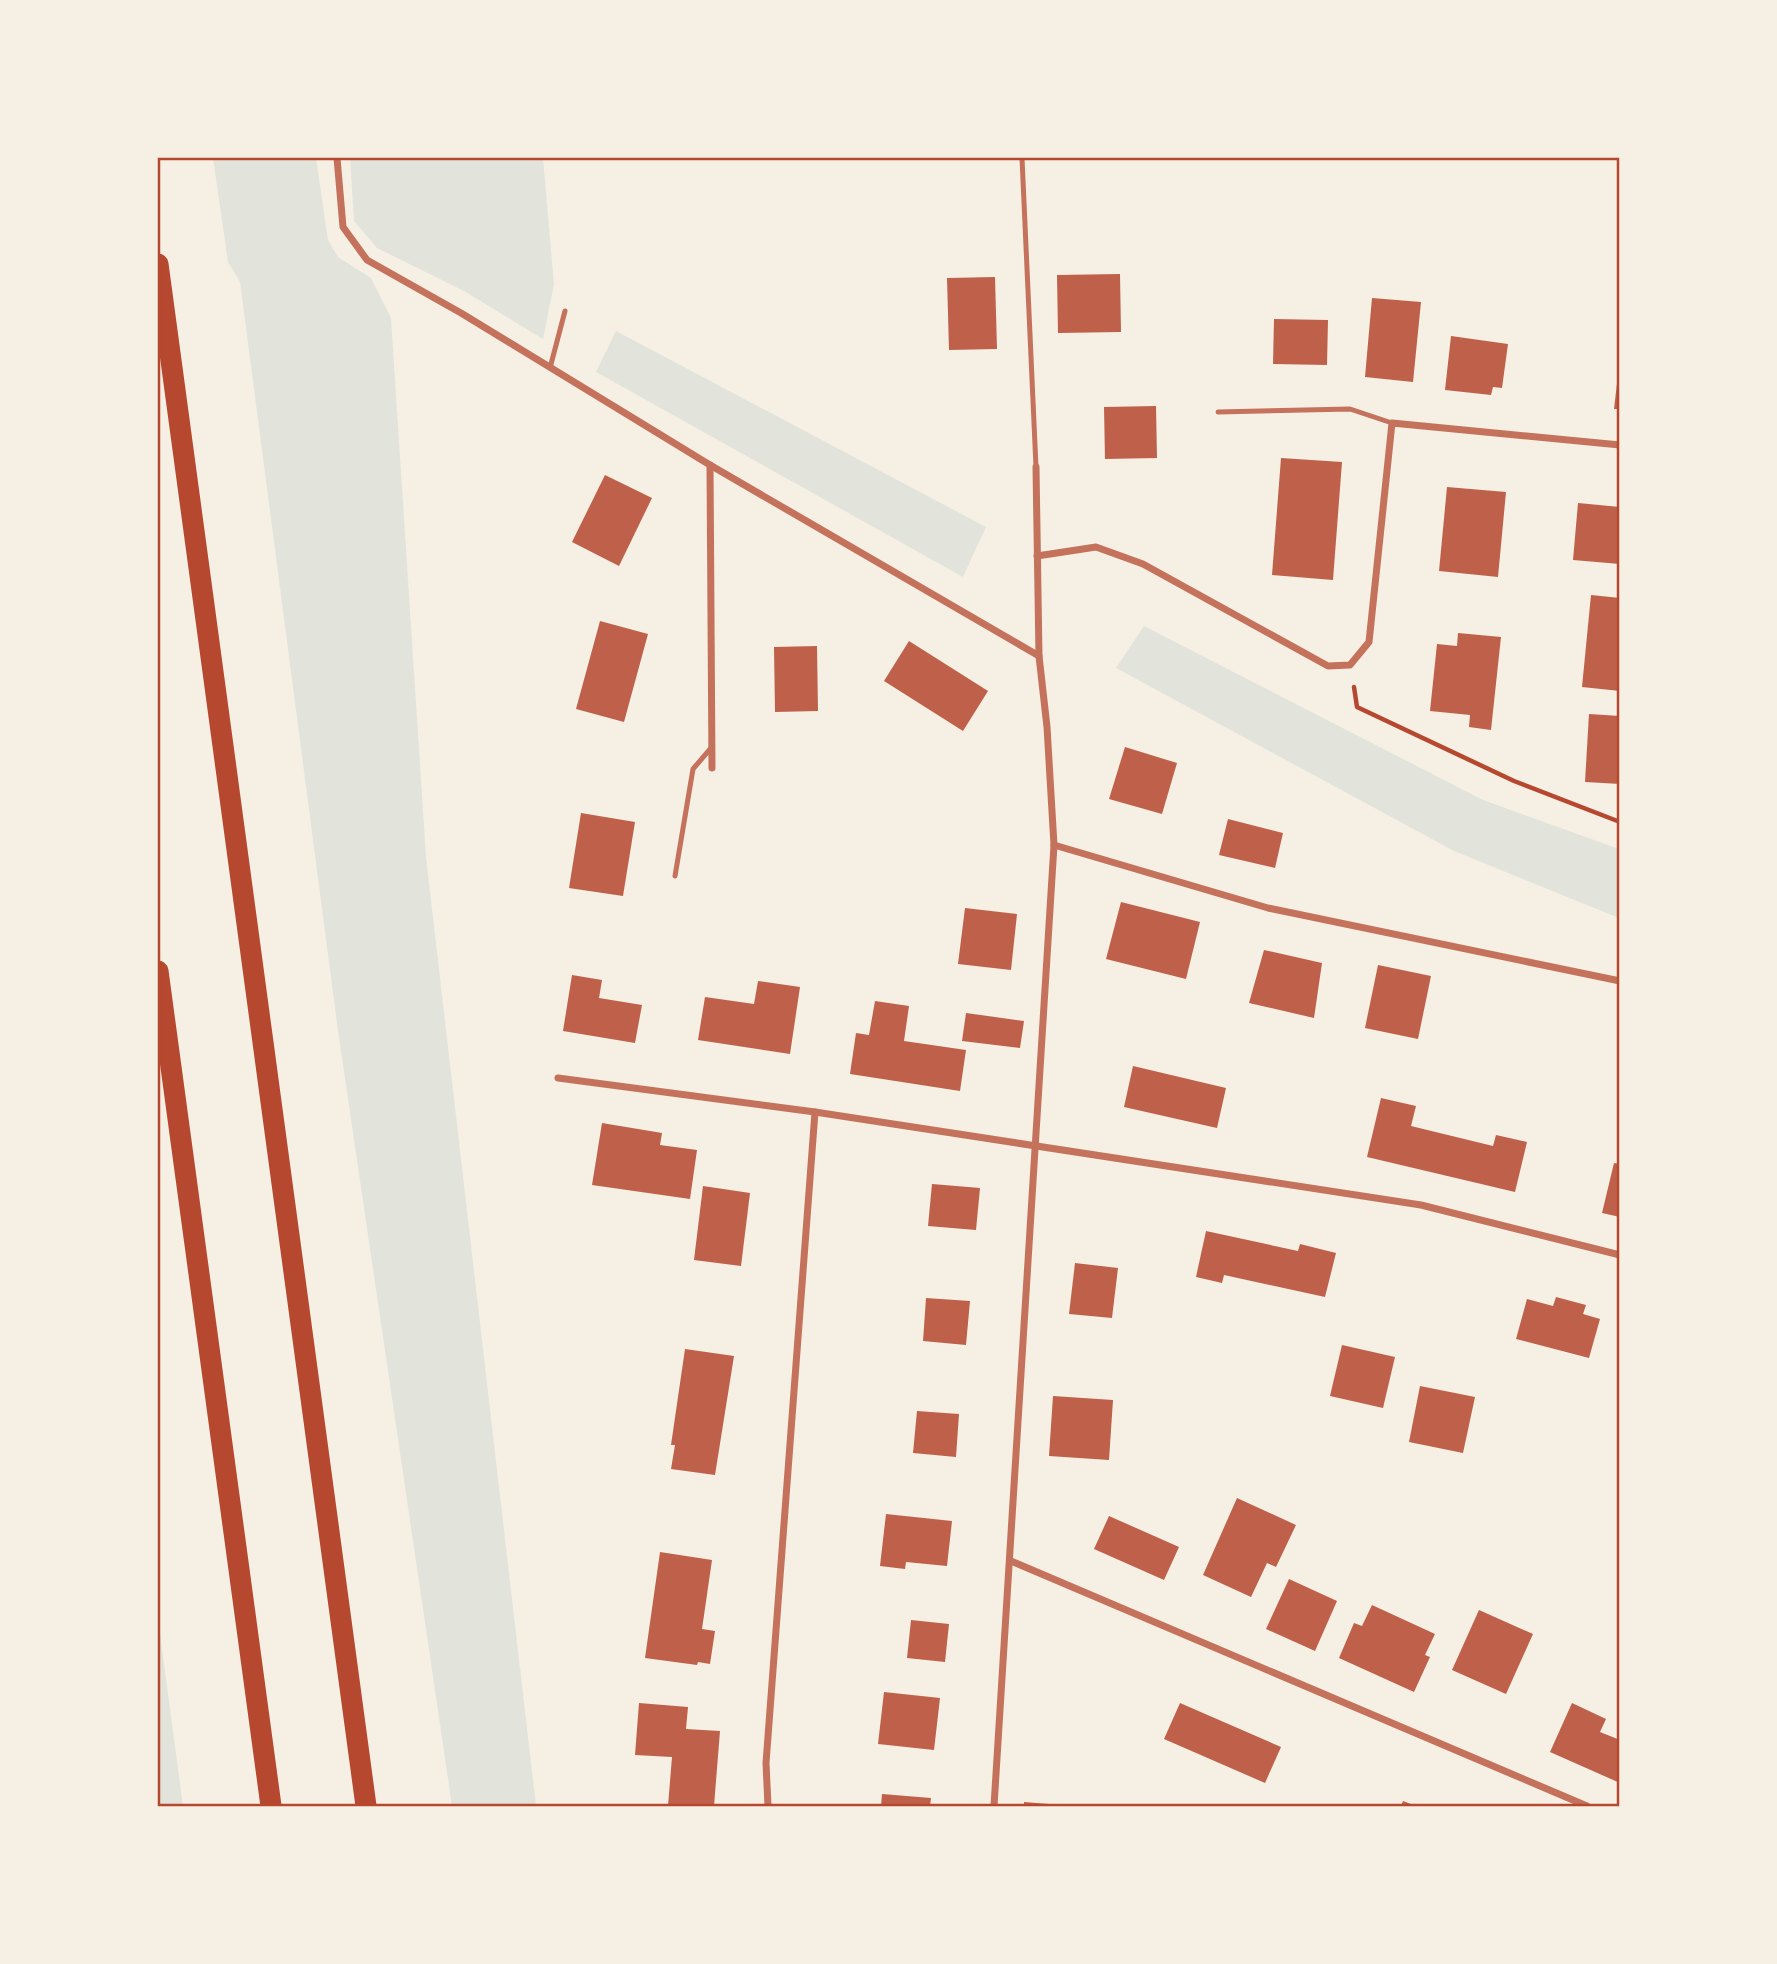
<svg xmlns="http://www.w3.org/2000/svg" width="1777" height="1964" viewBox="0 0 1777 1964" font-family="'Noto Sans',sans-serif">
<rect width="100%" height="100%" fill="#f6efe4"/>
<g fill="#e2e4dc">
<path d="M213,158H316L328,240L338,257L371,278L391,318L426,857L536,1806H452L338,1031L240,282L228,262Z"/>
<path d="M350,158H543L554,284L543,339L464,291L377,248L354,221Z"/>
<path d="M616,331L986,527L963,577L596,372Z"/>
<path d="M1144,626L1483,800L1619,849V918L1454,851L1116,668Z"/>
<path d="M158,1619L183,1806H158Z"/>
</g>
<g fill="#bf614a">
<path d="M1120,274L1121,332L1058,333L1057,275Z"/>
<path d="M995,277L997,349L949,350L947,278Z"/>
<path d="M1372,298L1421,302L1413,382L1365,377Z"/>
<path d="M1274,319L1328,320L1327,365L1273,364Z"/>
<path d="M1451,336L1508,344L1502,388L1493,387L1491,395L1445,390Z"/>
<path d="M1618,375H1620V409H1614Z"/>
<path d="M1156,406L1157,458L1105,459L1104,407Z"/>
<path d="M1281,458L1342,462L1333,580L1272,575Z"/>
<path d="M605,475L652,498L619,566L572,542Z"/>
<path d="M1447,487L1506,492L1498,577L1439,571Z"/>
<path d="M1578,503L1620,507V564L1573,560Z"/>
<path d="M1591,595L1620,598V691L1582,687Z"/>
<path d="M600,621L648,634L624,722L576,709Z"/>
<path d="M1458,633L1501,637L1491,730L1469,727L1470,715L1430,711L1437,644L1457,646Z"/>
<path d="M909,641L988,691L963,731L884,681Z"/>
<path d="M817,646L818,711L775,712L774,647Z"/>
<path d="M1589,714L1620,716V784L1585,782Z"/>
<path d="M1125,747L1177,763L1162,814L1109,799Z"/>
<path d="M581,813L635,822L623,896L569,888Z"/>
<path d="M1228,819L1283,833L1275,868L1219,855Z"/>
<path d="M1121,902L1200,922L1186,979L1106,959Z"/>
<path d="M965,908L1017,914L1011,970L958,964Z"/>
<path d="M1264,950L1322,963L1314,1018L1249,1003Z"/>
<path d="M1378,965L1431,976L1418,1039L1365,1028Z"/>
<path d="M572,975L602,980L599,998L642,1005L635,1043L563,1031Z"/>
<path d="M758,981L800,987L790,1054L698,1040L705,997L754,1004Z"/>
<path d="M875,1001L909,1006L904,1041L966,1050L960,1091L850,1074L856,1033L869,1035Z"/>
<path d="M966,1013L1024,1021L1020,1048L962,1041Z"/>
<path d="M1133,1066L1226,1088L1217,1128L1124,1107Z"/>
<path d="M1381,1098L1416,1106L1411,1126L1493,1146L1496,1135L1527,1142L1515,1192L1367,1157Z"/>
<path d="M602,1123L662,1133L660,1145L697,1150L690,1199L592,1185Z"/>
<path d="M1614,1163L1620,1164V1217L1602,1213Z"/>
<path d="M932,1184L980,1188L976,1230L928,1226Z"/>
<path d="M703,1186L750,1193L741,1266L694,1260Z"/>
<path d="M1206,1231L1298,1251L1300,1244L1336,1253L1325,1297L1224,1275L1222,1283L1196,1277Z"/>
<path d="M1075,1263L1118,1268L1112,1318L1069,1314Z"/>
<path d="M1556,1297L1586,1305L1583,1314L1600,1319L1589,1358L1516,1339L1527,1299L1553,1306Z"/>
<path d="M926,1298L970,1301L966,1345L923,1341Z"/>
<path d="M1342,1345L1395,1357L1383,1408L1330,1396Z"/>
<path d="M685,1349L734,1356L715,1475L671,1469L675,1445H671Z"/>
<path d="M1420,1386L1475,1397L1463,1453L1409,1442Z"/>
<path d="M1053,1396L1113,1400L1109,1460L1049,1456Z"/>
<path d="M917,1411L959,1414L956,1457L913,1453Z"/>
<path d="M1237,1498L1296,1525L1276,1567L1267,1563L1251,1597L1203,1575Z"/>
<path d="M886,1514L952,1521L947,1566L906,1562L905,1569L880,1566Z"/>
<path d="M1109,1516L1179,1547L1164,1580L1094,1549Z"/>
<path d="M660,1552L712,1560L702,1629L715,1631L710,1664L698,1662L697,1665L645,1658Z"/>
<path d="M1289,1579L1337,1601L1315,1651L1266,1629Z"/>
<path d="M1372,1605L1435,1634L1425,1655L1430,1657L1414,1692L1339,1658L1354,1623L1362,1626Z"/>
<path d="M1479,1610L1533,1634L1506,1694L1452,1670Z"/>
<path d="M911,1620L949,1624L945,1662L907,1658Z"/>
<path d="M884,1692L940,1698L934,1750L878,1744Z"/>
<path d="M639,1703L688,1707L686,1729L720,1731L714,1806H668L672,1757L635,1755Z"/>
<path d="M1180,1703L1281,1747L1265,1783L1164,1739Z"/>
<path d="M1572,1703L1606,1719L1600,1732L1620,1740V1783L1550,1752Z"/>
<path d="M882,1794L931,1798L930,1806H881Z"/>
<path d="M1403,1801L1416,1806H1401Z"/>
<path d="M1024,1802L1062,1805V1806H1024Z"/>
</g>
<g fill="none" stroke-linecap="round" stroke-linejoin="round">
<path stroke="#b5482f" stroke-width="4.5" d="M1354,687L1357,707L1514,781L1620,822"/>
<g stroke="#c5725c" stroke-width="5">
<path d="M1022,158L1036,467"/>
<path d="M550,368L565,311"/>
<path d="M1218,412L1350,409L1392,423"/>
<path d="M675,876L693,769L711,748"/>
</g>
<g stroke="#c5725c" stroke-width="7">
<path d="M337,158L343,227L367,260L461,313L710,465L1039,656L1047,727L1054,845L994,1806"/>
<path d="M710,465L712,768"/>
<path d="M1036,467L1039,656"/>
<path d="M1037,556L1096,547L1143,564L1328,666L1350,665L1369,642L1392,423L1620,445"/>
<path d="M1054,845L1268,908L1620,981"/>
<path d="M558,1078L815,1112L1421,1205L1620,1255"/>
<path d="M1011,1561L1587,1806"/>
<path d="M768,1806L766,1763L815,1112"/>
</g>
<g stroke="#b5482f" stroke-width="21">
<path d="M158,264L366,1806"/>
<path d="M158,971L271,1806"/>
</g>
</g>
<rect width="1777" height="1964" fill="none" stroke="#f6efe4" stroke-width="318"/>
<rect x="159" y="159" width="1459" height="1646" fill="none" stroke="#b5482f" stroke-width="2.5"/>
</svg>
